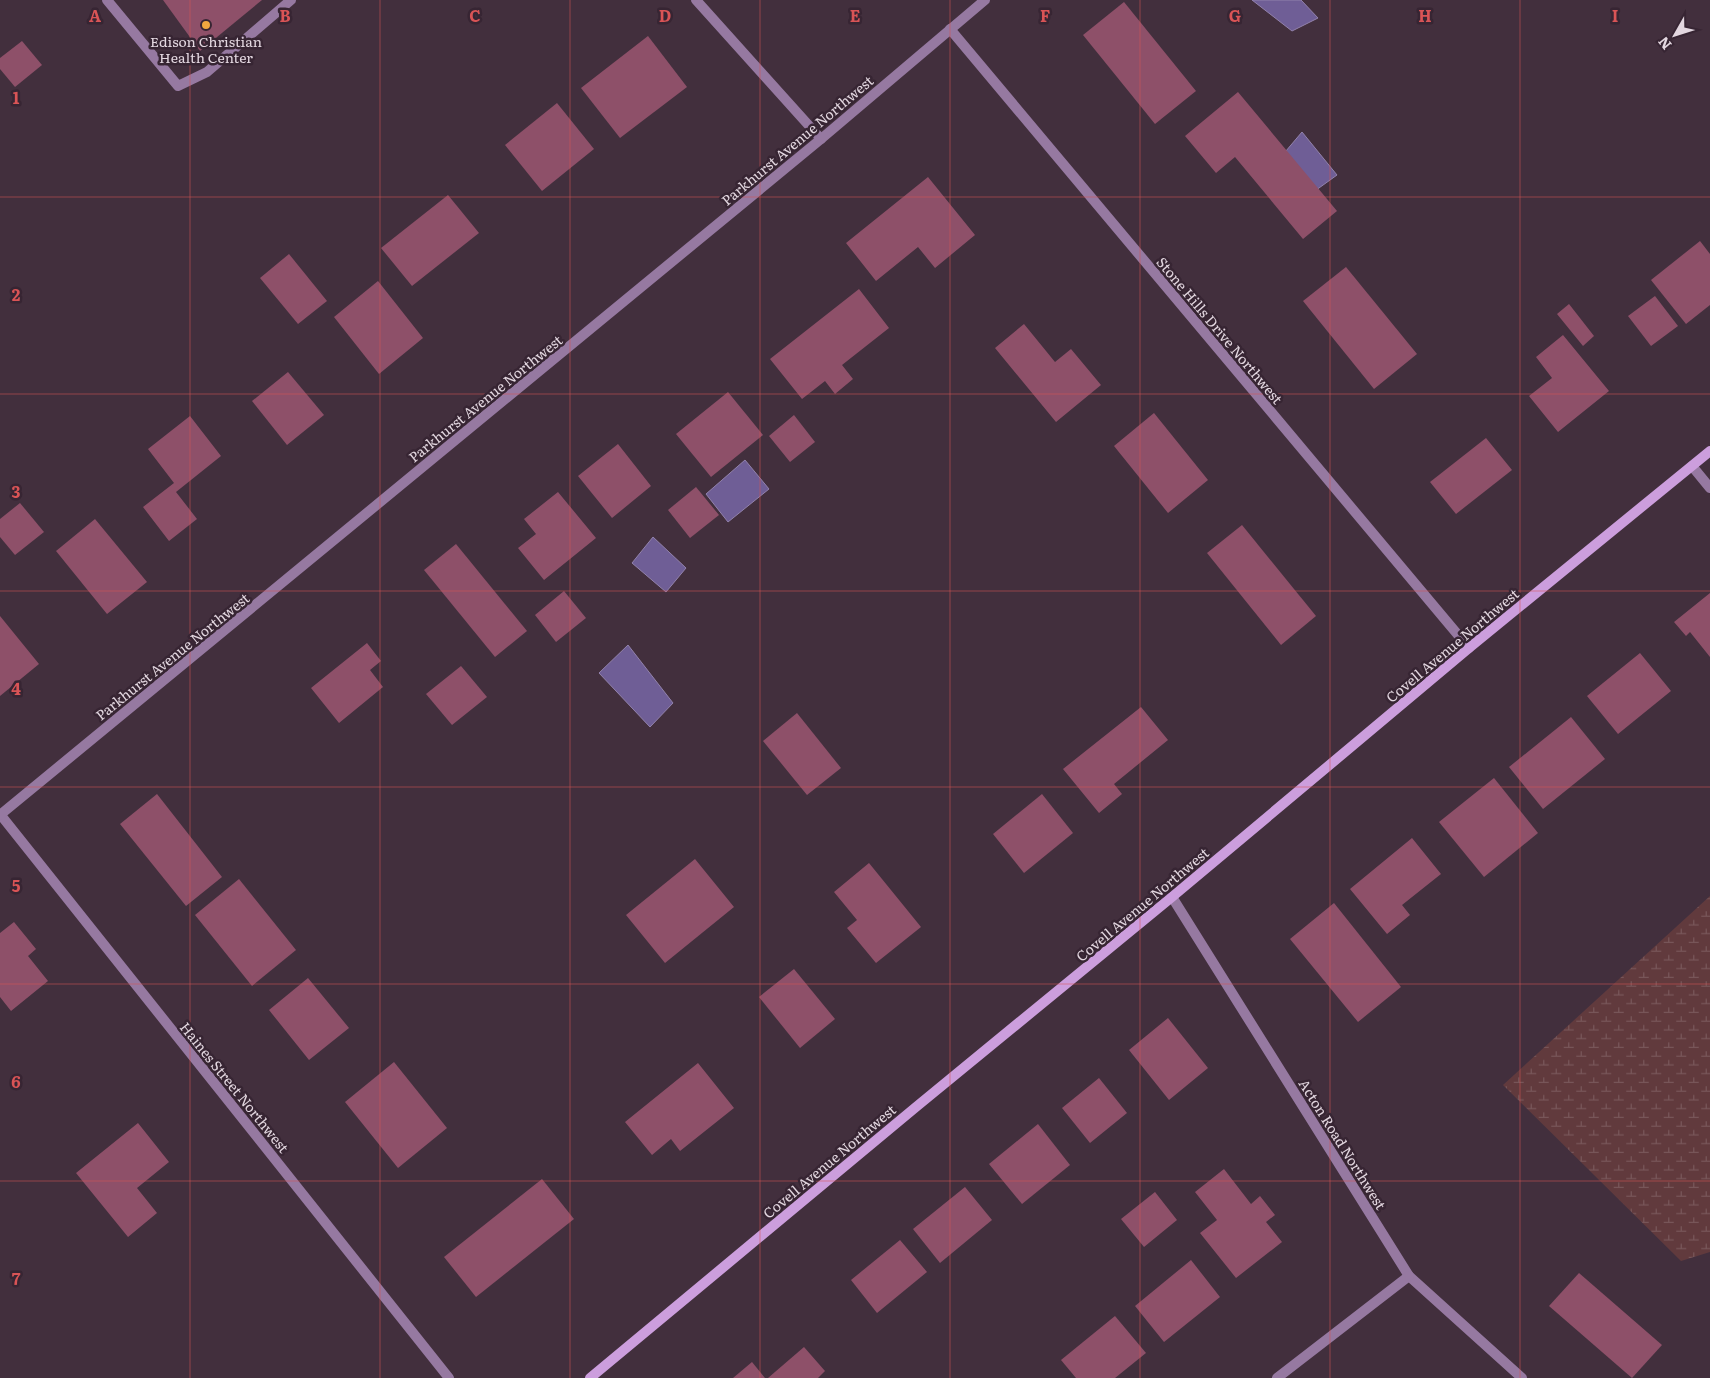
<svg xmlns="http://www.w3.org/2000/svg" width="1710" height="1378" viewBox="0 0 1710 1378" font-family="Literata,serif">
<defs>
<pattern id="wetland-marsh" width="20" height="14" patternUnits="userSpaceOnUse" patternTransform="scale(1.25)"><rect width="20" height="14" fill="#613a3d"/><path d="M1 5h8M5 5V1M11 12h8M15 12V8" fill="none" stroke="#785659"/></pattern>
</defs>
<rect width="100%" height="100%" fill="#422f3d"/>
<path fill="url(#wetland-marsh)" d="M1710,896V1252L1681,1261L1503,1085Z"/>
<g fill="#6f5e96" stroke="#9282ac">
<path d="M1252,0H1301L1318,18L1292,31Z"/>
<path d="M1302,132L1337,175L1312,193L1280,158Z"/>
<path d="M745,460L769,489L728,522L706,494Z"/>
<path d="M653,537L686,568L666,592L632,563Z"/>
<path d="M628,645L673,703L650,727L599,673Z"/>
</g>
<g fill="#8e5069">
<path d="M163,0H262L200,51Z"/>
<path d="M1124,2L1196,91L1155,124L1083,35Z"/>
<path d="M648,36L687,87L620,138L581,88Z"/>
<path d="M22,41L42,65L15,87L0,69V58Z"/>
<path d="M1238,92L1337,211L1303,239L1235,157L1216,173L1185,136Z"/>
<path d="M557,103L594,149L542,191L505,145Z"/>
<path d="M928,177L975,235L935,268L918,247L876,281L846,243Z"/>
<path d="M448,195L479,233L412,286L381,248Z"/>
<path d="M1700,241L1710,254V305L1686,324L1651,280Z"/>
<path d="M289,254L327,301L298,324L260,278Z"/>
<path d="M1346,267L1417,354L1374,389L1303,301Z"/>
<path d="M378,281L423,338L379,374L334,317Z"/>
<path d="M859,289L889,328L842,365L853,379L835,394L825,381L802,399L770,359Z"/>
<path d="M1655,296L1678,326L1651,346L1628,316Z"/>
<path d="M1569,304L1594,336L1583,346L1557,314Z"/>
<path d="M1024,324L1055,362L1071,349L1101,385L1056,422L995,348Z"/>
<path d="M1563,335L1609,391L1558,432L1529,396L1552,378L1536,357Z"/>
<path d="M288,372L324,415L287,445L252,401Z"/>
<path d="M728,392L763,435L711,477L676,434Z"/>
<path d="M1154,413L1208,480L1168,513L1114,446Z"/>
<path d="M794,415L815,442L790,462L769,436Z"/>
<path d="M190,416L221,456L176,492L197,519L169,541L143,507L174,483L148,449Z"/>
<path d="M1486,438L1512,470L1456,514L1430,482Z"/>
<path d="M618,444L651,486L612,518L578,476Z"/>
<path d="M696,487L719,515L690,538L668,510Z"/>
<path d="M558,492L596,538L544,580L518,548L536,534L524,519Z"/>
<path d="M20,503L44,532L15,555L0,537V519Z"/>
<path d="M95,519L147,582L107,614L56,551Z"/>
<path d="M1242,525L1316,616L1281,645L1207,553Z"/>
<path d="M456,544L527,631L495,657L424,570Z"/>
<path d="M564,591L586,618L556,642L535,615Z"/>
<path d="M1710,593V657L1690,632L1686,636L1674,622Z"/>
<path d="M0,616L39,664L0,696Z"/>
<path d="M367,643L381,661L370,670L383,687L339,723L311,688Z"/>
<path d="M1640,653L1671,691L1618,734L1587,696Z"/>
<path d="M461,666L487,697L452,725L426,694Z"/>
<path d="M1141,707L1168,740L1114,784L1122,794L1099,813L1063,769Z"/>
<path d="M797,713L841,768L807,795L763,741Z"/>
<path d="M1571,717L1605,759L1543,809L1509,767Z"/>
<path d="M1494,778L1538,833L1484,877L1439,822Z"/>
<path d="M157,794L222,877L186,906L120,824Z"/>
<path d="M1042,794L1073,833L1024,873L993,834Z"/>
<path d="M1412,838L1441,874L1402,905L1410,915L1387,934L1350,889Z"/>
<path d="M695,859L734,907L665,963L626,915Z"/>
<path d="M869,863L921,927L876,963L847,928L857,920L834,892Z"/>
<path d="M239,879L296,950L252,986L195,915Z"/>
<path d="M1334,903L1401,987L1358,1022L1290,939Z"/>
<path d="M14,922L36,949L28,956L48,981L11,1011L0,997V933Z"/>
<path d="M794,969L835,1019L800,1048L759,997Z"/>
<path d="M308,978L349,1028L309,1060L269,1010Z"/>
<path d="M1168,1018L1208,1068L1169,1100L1129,1050Z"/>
<path d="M394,1062L447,1128L398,1168L345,1102Z"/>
<path d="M698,1063L734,1108L680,1151L671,1139L652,1155L625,1122Z"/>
<path d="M1099,1078L1127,1113L1090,1143L1062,1108Z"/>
<path d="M138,1123L169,1162L137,1188L157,1213L128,1237L76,1173Z"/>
<path d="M1038,1124L1070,1165L1022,1204L989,1164Z"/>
<path d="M1224,1169L1251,1204L1260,1196L1275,1215L1266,1222L1282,1242L1236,1278L1200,1233L1217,1220L1195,1192Z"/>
<path d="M542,1179L574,1219L476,1297L444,1257Z"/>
<path d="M965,1187L992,1220L940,1263L913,1229Z"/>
<path d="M1155,1192L1177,1220L1144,1247L1121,1219Z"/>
<path d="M900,1240L927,1272L877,1313L851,1280Z"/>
<path d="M1191,1260L1220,1297L1164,1342L1135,1306Z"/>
<path d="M1579,1273L1662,1345L1632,1378L1549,1306Z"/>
<path d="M1115,1316L1146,1353L1115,1378H1076L1061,1360Z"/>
<path d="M804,1347L825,1371L818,1378H768Z"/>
<path d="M752,1362L765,1378H733Z"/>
</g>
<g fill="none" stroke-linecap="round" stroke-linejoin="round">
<g stroke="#9679a1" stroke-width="10">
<path d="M107,0L178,86L207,72L291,0"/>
<path d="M696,0L821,139"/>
</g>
<g stroke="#9679a1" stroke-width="10">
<path d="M950,29L1469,648"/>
<path d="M1692,466L1710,488"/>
<path d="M0,814L449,1378"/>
<path d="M0,815L821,139L985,0"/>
<path d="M1172,897L1409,1276L1522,1378"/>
<path d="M1277,1378L1409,1276"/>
</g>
<path stroke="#cc9edd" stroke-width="10" d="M590,1378L916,1107L1172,897L1469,648L1710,451"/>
</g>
<path fill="none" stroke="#d95456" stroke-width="1" stroke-opacity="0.55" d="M190,0V1378M380,0V1378M570,0V1378M760,0V1378M950,0V1378M1140,0V1378M1330,0V1378M1520,0V1378M0,197H1710M0,394H1710M0,591H1710M0,787H1710M0,984H1710M0,1181H1710"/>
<circle fill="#f0a63f" stroke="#372533" stroke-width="2" cx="206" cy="25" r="5"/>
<g text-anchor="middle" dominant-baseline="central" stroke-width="5" stroke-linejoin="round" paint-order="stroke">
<g font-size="14" fill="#e3d7e0" stroke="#372533">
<text x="206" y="41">Edison Christian<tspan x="206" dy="16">Health Center</tspan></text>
</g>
<g font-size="14" fill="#e3d7e0" stroke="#372533">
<text transform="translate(797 140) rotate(-40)">Parkhurst Avenue Northwest</text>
<text transform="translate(1220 330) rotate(50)">Stone Hills Drive Northwest</text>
<text transform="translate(485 398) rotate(-39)">Parkhurst Avenue Northwest</text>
<text transform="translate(1452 645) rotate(-40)">Covell Avenue Northwest</text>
<text transform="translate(172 656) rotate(-39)">Parkhurst Avenue Northwest</text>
<text transform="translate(1142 904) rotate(-40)">Covell Avenue Northwest</text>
<text transform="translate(235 1087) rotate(51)">Haines Street Northwest</text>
<text transform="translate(1343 1144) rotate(58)">Acton Road Northwest</text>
<text transform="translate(829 1161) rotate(-40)">Covell Avenue Northwest</text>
</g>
</g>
<g font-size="16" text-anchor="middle" font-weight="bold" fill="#d95456" stroke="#372533" stroke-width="5" stroke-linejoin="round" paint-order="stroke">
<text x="95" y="22">A</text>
<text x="285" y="22">B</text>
<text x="475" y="22">C</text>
<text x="665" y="22">D</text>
<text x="855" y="22">E</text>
<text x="1045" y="22">F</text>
<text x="1235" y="22">G</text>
<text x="1425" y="22">H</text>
<text x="1615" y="22">I</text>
<text x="16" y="104">1</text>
<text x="16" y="301">2</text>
<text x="16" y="498">3</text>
<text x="16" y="695">4</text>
<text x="16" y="892">5</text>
<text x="16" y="1088">6</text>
<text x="16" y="1285">7</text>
</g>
<g transform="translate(1675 35) rotate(231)" stroke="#372533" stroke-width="4" paint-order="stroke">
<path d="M0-4L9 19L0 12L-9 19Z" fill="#e3d7e0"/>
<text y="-8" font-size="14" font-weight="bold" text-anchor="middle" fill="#e3d7e0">N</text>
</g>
</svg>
